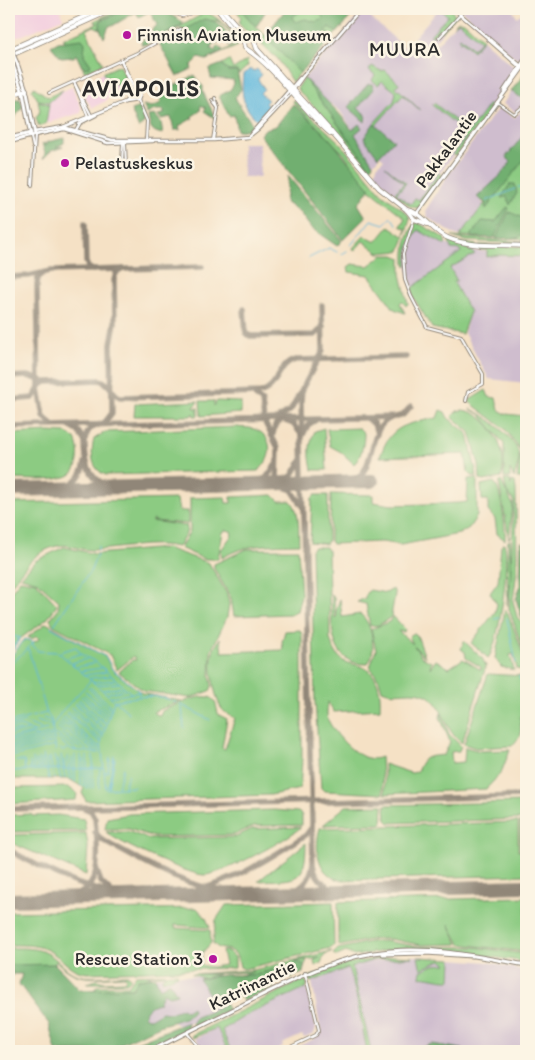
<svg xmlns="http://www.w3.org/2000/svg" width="535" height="1060" viewBox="0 0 535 1060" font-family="Itim,sans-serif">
<rect width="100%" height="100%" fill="#fcf5e5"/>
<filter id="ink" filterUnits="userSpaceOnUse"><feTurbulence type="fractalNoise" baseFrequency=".02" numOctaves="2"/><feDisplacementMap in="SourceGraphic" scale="10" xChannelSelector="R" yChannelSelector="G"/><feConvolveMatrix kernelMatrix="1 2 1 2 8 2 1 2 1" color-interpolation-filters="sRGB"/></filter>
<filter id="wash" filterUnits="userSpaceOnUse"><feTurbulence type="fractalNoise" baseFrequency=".0096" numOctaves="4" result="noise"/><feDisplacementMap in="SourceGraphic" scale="20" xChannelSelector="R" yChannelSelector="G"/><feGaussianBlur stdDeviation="1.12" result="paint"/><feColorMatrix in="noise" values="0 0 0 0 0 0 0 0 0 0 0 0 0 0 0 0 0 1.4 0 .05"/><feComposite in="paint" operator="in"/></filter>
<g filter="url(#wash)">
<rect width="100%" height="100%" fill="#f5e1c5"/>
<g fill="#f3cfdf">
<path d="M9,9H64L60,11L63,18L23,35L9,38Z"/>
<path d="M102,73L121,88L111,93L106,101L92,108L83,94L99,87L95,77Z"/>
<path d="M72,87L81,107V113L41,125L40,102L32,89L47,98L56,95L61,89L63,91Z"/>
</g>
<g fill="#cfbdce">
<path d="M439,9H450L456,15L435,41L437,44L458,21H462L515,68L490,106L417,204H411L389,189L375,174L377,166L384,159L380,156L373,164L354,134L362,128L353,130L340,111L318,94L304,78L363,11L405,48Z"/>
<path d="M460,9H512L517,17L520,14L525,18L526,52L521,60L511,55Z"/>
<path d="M511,91L526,101L515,112L503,104Z"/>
<path d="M499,107L514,118L526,107V132L520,141L526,146L498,189L477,197L483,203V206L461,236L456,235L434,222L427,216L426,210L448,175Z"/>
<path d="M242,143H259L260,177H243Z"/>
<path d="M418,228L452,247L473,251L526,253V383L489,379L464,333L470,312L444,266L412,288L409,278L407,257L410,242Z"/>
<path d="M416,956L487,962L526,971V1051L478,1049L474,1051L426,1045L412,1051H288L314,1039L321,1032L312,982L361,963Z"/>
<path d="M181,975L199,977L216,992L226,995V1005L193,1022L177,1025L166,1017L151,1022L140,1016L154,985L155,977Z"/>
<path d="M307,987L316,1027L314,1034L304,1038L302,1035L282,1044L283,1047L274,1051H206L195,1039L217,1028L219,1032L245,1016Z"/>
</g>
<g fill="#8ccb82" stroke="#5c7b56">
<path d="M126,9L101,19L100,29L94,26L88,29L87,32L103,64L85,72L73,48L63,39L98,23L94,21L119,9Z"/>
<path d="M236,9L243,12L265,36L286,9H346L353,14L292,82L278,59L262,45L257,36L246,31L239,24L241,17Z"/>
<path d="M440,9H450L456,16L443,31H439L431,37V34L448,16Z"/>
<path d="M206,12C219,18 229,28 238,39V46L206,60L237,44L232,33L216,19V23L213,20L181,31L180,28L158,39Z"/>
<path d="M458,21L464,22L483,39L473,51L462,41L459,42L461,40L459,38L460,37L473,49L480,41L459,22L453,26Z"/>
<path d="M229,60L233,69L247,60L248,66L239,74L237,71H228L222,64Z"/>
<path d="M120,65L131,90L126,92L102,73Z"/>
<path d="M372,66L381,71L385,70L399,83L396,87L420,110L403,95L376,125L374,123L394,101L396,92L382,81L378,85L372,80L375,75L369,70Z"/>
<path d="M304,78L370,168L369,169L339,133L297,89Z"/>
<path d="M34,87L48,97L63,90L49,102L38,100L32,90Z"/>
<path d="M294,100L341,144L381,193L408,214L410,219L405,235L406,229L400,226L405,218L370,190L344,154L293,102Z"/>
<path d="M38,101L49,104L46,123L39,127L36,118L40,111Z"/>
<path d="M434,103L469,132L489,104L492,108L456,156L453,155L465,138L460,134L463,130L432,105Z"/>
<path d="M526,150V239L460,236L485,203L477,197L498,189Z"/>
<path d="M385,166L406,183L396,194L411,204L415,198L419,200L439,173L442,176L419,208L411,207L394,194L404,183Z"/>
<path d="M417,222L444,238L446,244L445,245L418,230L409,246L407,266L405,265C404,251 406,232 417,222Z"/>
<path d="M389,226L405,237L400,251L379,253L363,241L354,251L353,248L364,236L376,242Z"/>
<path d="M452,237L526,242V244L466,241Z"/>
<path d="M449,241L476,245V249L470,251L475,254L450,268L457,281H453L470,312L462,334L432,328L412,295V288L461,252L460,250L451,249Z"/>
<path d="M479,245L526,247V256L498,255L487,257V250H480Z"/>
<path d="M383,255H394L401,258V274L408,304L406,306L402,301L400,303L405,313L394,309L369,275L349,272L348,267L352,264L368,266Z"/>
<path d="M486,390L489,397L496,398L499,410L506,414L526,416V478H517L521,451L505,429L468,401Z"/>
<path d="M198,401L194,408H198V416H194L193,413L191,416H134L135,404Z"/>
<path d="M214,401V406L217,401L241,402V413L201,416L200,401Z"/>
<path d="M470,409C484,413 513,437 518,451C521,459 516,471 514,478L510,469V478H504V444L480,414Z"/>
<path d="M440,410L445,412L448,418L468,434L477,476H472L468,472L465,454L380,457C390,425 406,424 437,418Z"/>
<path d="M463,410C491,414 510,453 501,478L483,481L480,479L479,465L470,432L452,417L457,411Z"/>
<path d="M237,427C242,428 248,427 254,429C275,436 273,459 258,471L106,475C90,469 91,452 94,439L105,432Z"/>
<path d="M324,428L327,470H312C309,455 308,445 315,431Z"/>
<path d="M359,428L364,433C364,444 362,456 354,464L341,452L330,446L327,429Z"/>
<path d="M49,432L66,433L75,439C81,451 80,474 65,477C48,482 26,479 9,479V434Z"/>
<path d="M477,478V516L469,528L459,534L401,545L382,542L332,544L330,541L331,494L373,495V502L392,505L459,503L467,502L468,479Z"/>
<path d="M504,480H510L511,485L512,481L515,482L516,490L517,570L513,601L517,617L526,627V658L509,609L514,501L507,493Z"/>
<path d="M501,481L513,505L509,539L499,483Z"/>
<path d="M494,482C501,488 506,530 505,540L497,534L495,519L488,511V500H482L481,485Z"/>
<path d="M273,495L279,501H291C301,512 298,531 299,544C271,545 246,543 222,558L221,550L232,535L231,531L226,530L223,532L218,559H204L180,548L190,531V498L225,497L226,503H231V497Z"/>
<path d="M315,495H328V540L326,544L310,542L312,498Z"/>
<path d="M177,499L179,511H188V524L154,521V519L151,521L187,526L186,534L178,547C149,541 122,549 94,550C74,551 69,539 46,550C30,557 19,575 9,588V503Z"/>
<path d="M510,540L511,577L507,606L508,541Z"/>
<path d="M504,543C511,558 499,646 488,658L471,643L495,612L497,604L490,593L498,582L501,546Z"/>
<path d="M64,547L95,554L166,548L209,563L227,594L229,604L227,617L211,651L210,676L212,686L210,691L190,698L144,691L119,672L132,660H136L134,656L117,670L110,655L53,625L50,619L58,609L59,601L38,582L21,577L35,561Z"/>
<path d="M313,547H326L328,550L330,639C333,648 337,657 345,662C350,664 355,664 360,666C379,672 381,692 380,709L334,712L328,702C327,708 326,717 329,722C338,738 362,766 381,757L383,794L324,791L321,788L315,702L311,550Z"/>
<path d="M247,549H298L301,595L297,611L291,614L234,616L231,598L214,568V564Z"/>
<path d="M20,580L36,582L57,605L47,619L21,638L9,654V594Z"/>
<path d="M393,589L395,594L391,617L379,625L370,626L366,604L357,602L365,598L366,593L370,590L386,593Z"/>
<path d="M332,595L334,598L335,618L337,616L336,610L340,599L342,617L360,614C372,621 378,654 367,664C328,665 331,622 332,595Z"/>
<path d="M505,610L508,613C513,628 526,657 526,671L517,669L513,654L510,655L514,670L501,667L495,658Z"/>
<path d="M393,616L405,629L404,632L398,631L413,644L409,636L414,633L417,635L425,657L414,646L422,657L431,662L430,668L436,660L449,668L463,659L481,670V667L466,658L465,652L461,649L464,641L482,658L486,666L462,743C444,731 446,708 428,696C413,687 396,697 382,690L379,680L370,667L376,650L371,629L389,622Z"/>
<path d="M46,623L106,657L112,669L142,693L181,701L153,712L160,716L162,711C172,706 206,690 214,700C217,703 216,710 219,715L227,719L222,748L225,749L235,718C229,715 223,712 220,706C214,693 209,666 213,652C214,647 218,643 220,638L222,652L283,650L282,642L285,631L300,630L302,634V760L300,789L271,795L86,801L82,793L84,788L69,779H9V659L25,639L34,642L39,639L37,636L32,639L28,637Z"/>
<path d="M488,674L526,676V714L520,717L521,735L512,746L476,748L464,744Z"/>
<path d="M441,713L449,734L461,746L459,751L451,752L452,763L464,762L465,747L480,751L510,750L501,773L486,789L385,794L384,764L411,773L417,772C424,755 426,757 444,755L450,742L440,717Z"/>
<path d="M68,787L77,793L76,800L9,804V788Z"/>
<path d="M526,802V819L389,823L386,820L385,805Z"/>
<path d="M383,805L382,824L323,825L346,806Z"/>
<path d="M274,810L298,812L302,815V825L254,826L234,835L154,837L129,829H105L107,818L129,814Z"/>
<path d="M31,814L32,816L58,815L84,819L86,831L9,832V815Z"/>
<path d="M520,821H526V875L341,880C317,876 314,847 320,828L518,822V851H520Z"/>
<path d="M301,827C289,839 221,875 205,875C191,876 116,842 106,832H130L148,839L235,837L252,829Z"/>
<path d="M86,833L88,846L86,875L9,842V835Z"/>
<path d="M306,843C306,885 294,879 258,881Z"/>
<path d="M526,897V952L460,944L449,924L458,944L421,945L390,939H374L340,946L338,944V902Z"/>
<path d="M333,902L334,946L331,948L244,969L240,967C235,940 223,956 213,943L216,920L226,905Z"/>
<path d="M197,908L206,918L210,928L175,925V928L210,930L211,943L202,953L201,965L212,967L225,965L222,951H228L235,957V968L87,973C71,971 67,963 54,954C41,944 25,945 9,945V912Z"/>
<path d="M384,941L421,947H475L526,954V962L451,951L409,949L408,947L354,956L346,952L337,956L333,954L338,949L369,942Z"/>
<path d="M9,948C24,948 41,947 53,957C60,962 66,970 74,974C89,980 112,975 128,975L131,979L127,983H86L97,980L104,982L124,981L126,978L124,976C95,977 78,983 56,961L55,964L10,969L14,974L11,976L9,973Z"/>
<path d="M332,951L324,956L321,963L315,966L314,960L320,958L295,961L307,960L305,965L299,963L254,975H240L253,972L198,974L218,975L203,978L191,974L254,970Z"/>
<path d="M393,956L413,957L374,960L352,967L371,1051H367L356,994L348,968L310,982L309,977L349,963Z"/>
<path d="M418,957L452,959L451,980C440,981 425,975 420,977L421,971L434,965L447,964L441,960L421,969Z"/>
<path d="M177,973L178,975L163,981L162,978L166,975H147L152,977L138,979L133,988L94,990L97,986H128L136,975Z"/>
<path d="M303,980L307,982V987L245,1016L222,1030L231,1051H228L217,1028L192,1038V1035Z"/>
</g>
<g fill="#71af70" stroke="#4e6d4e">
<path d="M127,9H161L183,22L182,25L148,44L142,45L141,42L157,25L150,11L139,17L136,12L114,25L109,26L104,38L100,29V21Z"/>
<path d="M236,9H267L256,27L243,12Z"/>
<path d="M286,9H304L292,17L295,22L305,19L316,22L322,20L323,17L315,9H352L353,14L337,33L329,27L326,31L333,37L300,73L265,36Z"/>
<path d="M204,19C218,20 227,31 234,43L228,45L225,37L218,33L219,42L213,44L211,49L215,51L217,46L223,50L206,60L199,58L191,66L192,69L177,76L159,43Z"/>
<path d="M82,39L85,43L84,55L91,65L89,68L82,67L76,54L74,57L61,58L51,46L58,42Z"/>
<path d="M222,64L228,71H237L241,89L235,98L252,124L249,129L237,131L234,115L229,116L219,96L230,90L234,84L233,80L211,78L209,69Z"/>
<path d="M526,72V101L511,91Z"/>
<path d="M195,75L198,82L203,86V92L216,119L204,111L206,108L201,105L200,111L191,117L193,118L179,126L180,130H174L171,117L161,119L158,115L164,114V110H155L147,114L143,105L152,107L161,103L159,93Z"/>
<path d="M304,78C320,96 338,109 352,130L359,124L362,128L355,134L373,164L370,168Z"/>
<path d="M368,84H372L374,89L358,108L366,115L365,122L348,107Z"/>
<path d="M9,99H20L23,106L14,119L9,107Z"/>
<path d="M293,104L329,138L370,188L358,204L366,217L343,240L260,135L265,129L276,126Z"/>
<path d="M140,107L145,121L139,129L131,110Z"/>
<path d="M155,115L161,122L163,134C151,132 150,128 148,116Z"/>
<path d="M374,123L394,140L378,157L364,138Z"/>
<path d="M526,132V157L486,209L485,203L477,197L499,177L511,162L506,157Z"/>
<path d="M64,138V143L56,147H63L51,151L43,159L45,153L42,144L45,143V147L47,142Z"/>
<path d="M288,176L342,241L337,246L311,228L300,213L285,202Z"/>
<path d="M510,184H515L517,193L510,205L507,197L501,198Z"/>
<path d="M507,207L509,208L494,238L470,237L482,221L495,222Z"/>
<path d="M509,212L526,219V233L517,238L496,239Z"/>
<path d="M521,541L526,547V623L522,619L516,599L520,587Z"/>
<path d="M299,962L305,965L303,972L290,978L284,973C277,976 276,980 275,987L243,1001L241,997H217L215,993L209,994L199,979L225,975H254Z"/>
<path d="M55,964L80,990L133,988L138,979L155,977L160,988L170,982L177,994L169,996L163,993L159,1003C151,1005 146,1008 144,1016L150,1019L162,1012L170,1013L183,1008L186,1011L192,1007L193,1011L185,1018L162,1025L105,1051H56L49,1024L19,984L22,974H14L9,965Z"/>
<path d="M224,1002L229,1010L194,1026L192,1024L194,1018L221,1007Z"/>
<path d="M188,1022L187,1030L171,1036L144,1051H114Z"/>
<path d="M432,1044L474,1051H412Z"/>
</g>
<path fill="#60b8dd" stroke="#467284" d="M251,69L254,71L257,69L262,75L258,79L264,89L260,93L268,100L265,103L269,107L257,120C242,106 241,95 243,74Z"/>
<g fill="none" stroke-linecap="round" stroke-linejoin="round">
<g stroke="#60b8dd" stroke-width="1">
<path d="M518,187H526"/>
<path d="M486,201L515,189"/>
<path d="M351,245L371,220L384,224L391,217L396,224"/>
<path d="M342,254L347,251"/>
<path d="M309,258L329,248L337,252"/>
<path d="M98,551V546"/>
<path d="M507,618L516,663"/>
<path d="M495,619L499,618"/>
<path d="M54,625L91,570L97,554"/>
<path d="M51,627L106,657L112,669L139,691V696"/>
<path d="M9,635L21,638L9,654"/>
<path d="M9,643L12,637"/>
<path d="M32,644L38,651L58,652L129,713"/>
<path d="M13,648L18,638"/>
<path d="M28,648L47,714L51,719L56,751"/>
<path d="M60,652L76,647L82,655L96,662L131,693"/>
<path d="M67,658L80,654"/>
<path d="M9,659L25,639L34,642L9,666"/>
<path d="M72,663L87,659"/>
<path d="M77,667L95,663"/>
<path d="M81,671L102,668"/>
<path d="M85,675L106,672"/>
<path d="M519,676L520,680L526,681"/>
<path d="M90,678L111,676"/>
<path d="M94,682L115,680"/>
<path d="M98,685L119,683"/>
<path d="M90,687L111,706"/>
<path d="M88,688L111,710"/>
<path d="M103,690L123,687"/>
<path d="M85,691L109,712"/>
<path d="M108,693L126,690"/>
<path d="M84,695L109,717"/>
<path d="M81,696L107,719"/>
<path d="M111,697L139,692"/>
<path d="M79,699L106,723"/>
<path d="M78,701L105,725"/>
<path d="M76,703L104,728"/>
<path d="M74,704L103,730"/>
<path d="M180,704L210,720"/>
<path d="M71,707L103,734"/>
<path d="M182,707L184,728"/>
<path d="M70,710L102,736"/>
<path d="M67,712L101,740"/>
<path d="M66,714L100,742"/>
<path d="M64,717L100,747"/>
<path d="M43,718L51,721"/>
<path d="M62,718L100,750"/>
<path d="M36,721L51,725"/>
<path d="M61,721L100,753"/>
<path d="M9,723L46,713"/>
<path d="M59,724L94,751"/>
<path d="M9,726L24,722L41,729"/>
<path d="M58,727L87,750"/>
<path d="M9,729L20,726L28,729"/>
<path d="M56,729L81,749"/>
<path d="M9,732L21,730"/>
<path d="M56,734L75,748"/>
<path d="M9,735L29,730L34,732"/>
<path d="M9,739L51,728L62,711L91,680"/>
<path d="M58,739L71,750L98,753"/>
<path d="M9,742L32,735L37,736"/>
<path d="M9,745L52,733"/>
<path d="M9,748L52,736"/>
<path d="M60,749L63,751L68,748"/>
<path d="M9,751L53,739"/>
<path d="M9,754L54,742"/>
<path d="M43,755L49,779"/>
<path d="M61,755L65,779"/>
<path d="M75,755V782"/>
<path d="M93,755V788"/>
<path d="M54,756L61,779"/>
<path d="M68,756L69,779"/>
<path d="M87,756V788"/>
<path d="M10,757L54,746"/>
<path d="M50,757L54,779"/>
<path d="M38,758L41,769"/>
<path d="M47,758L49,770"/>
<path d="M58,758L60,769"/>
<path d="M33,759L34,770"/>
<path d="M41,759L44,770"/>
<path d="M64,760L65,769"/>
<path d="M16,761H24L25,770"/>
<path d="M36,761L38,770"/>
<path d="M30,762L31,771"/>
<path d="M90,769V788"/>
<path d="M9,771L103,768"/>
<path d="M104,772H108L110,757"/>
<path d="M72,780V758"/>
<path d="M81,786V755"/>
<path d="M84,786V759"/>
<path d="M108,787L114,756"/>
<path d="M118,787L123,768"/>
<path d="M134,787L106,789L101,742L114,701C136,697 157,692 177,703"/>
<path d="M99,788L100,769"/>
<path d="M109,788L115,758"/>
<path d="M124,788L128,774"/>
</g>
<g stroke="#908678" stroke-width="5.5">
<path d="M85,223L86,262L88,267L93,270"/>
<path d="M44,273L38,278L37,285L39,388L44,417L53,425"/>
<path d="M9,277L28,276L51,271L202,267"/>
<path d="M244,309L246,333L250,336L315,335L323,327"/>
<path d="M9,377L28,376L41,380"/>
<path d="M253,394L262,402L264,421L278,448L277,483"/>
<path d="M9,400L33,398L41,385L46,382L100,380C111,383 111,393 120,397L261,393C279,388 277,365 295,360L406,357"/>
<path d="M366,418L374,424L377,434"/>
<path d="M277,419L291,410L300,393"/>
<path d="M69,426L78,431L85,442"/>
<path d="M9,427L396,417L403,415L411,406"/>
<path d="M273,434L275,426L282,420L293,424L301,434"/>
<path d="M303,435L308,425L316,420"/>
<path d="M350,482C378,473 365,429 391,418"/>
<path d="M276,483L292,476L301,461"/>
<path d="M248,484L266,478L277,463"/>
<path d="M274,484L292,490L302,505"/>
<path d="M114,487C92,482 86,469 85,447C85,440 85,435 90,429L105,422L112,413L111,344L115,322L114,280L116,273L123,269"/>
<path d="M57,489C72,487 83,477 85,462"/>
<path d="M9,809L526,796"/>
<path d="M95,832L102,840C149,866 186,888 240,894"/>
<path d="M9,850C52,874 91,895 141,896"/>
<path d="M313,865C317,882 330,890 347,891"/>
<path d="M97,871L101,882L112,893"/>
<path d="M283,892C300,891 311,880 313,863L301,402L302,389L323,351L322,305"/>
<path d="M163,896C220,891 259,865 306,835L312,827"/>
<path d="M62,898C107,895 97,850 95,818L91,811L84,808"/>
</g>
<g stroke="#908678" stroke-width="14">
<path d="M9,490L372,481"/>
<path d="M9,900L526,886"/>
</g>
</g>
</g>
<g filter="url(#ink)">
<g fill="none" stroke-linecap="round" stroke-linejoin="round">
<g stroke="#908678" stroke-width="4">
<g id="minor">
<path d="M439,38L460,15"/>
<path d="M121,60L137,93"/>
<path d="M121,60L134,93"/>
<path d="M74,82L88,116"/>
<path d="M74,82L91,115"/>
<path d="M49,93L137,53L181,29"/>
<path d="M138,100L147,121L146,141"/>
<path d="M212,100L218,108L215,98"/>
<path d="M497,102L514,114L526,104"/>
<path d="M31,137L33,147"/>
<path d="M213,140L218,108"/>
<path d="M125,142L126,167"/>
<path d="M122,164L123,142"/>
<path d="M32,185L35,135"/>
<path d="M414,219L403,254L405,280L411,296L427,327L461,336L483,374V384L468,392L466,401"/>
<path d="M187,1033L202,1051"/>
<path d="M282,1051L316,1035L319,1030L305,973"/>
</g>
</g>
<g stroke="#908678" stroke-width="4.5">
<g id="tertiary">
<path d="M454,9L522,67"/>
<path d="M488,39L521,68"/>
<path d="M63,127L112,140H214L248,137L258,129L289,96L303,76L359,11"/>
<path d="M76,130L80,123L96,115"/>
<path d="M34,132L63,127L125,102L138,100L140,95L135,93L125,102"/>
<path d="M251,134L300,78"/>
<path d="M35,135L64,129L108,143L153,141"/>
</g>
</g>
<g stroke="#908678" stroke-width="5">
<g id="secondary">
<path d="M13,65L23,93L31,137"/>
<path d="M504,91L526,58"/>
<path d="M9,138L31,133"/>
<path d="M9,142L35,135L27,93L17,63"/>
<path d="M418,212L526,63"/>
<path d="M383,954L426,953L472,956"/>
<path d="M150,1051C184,1034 218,1017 252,1000C296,978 340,955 390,951C437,947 481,957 526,965"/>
</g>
</g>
<g stroke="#908678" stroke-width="5.5">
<g id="primary">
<path d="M217,9L244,42"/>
<path d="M222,9L244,34L254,40L257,49L327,127L379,188L407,210L414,219L427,224"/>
<path d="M249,38L244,42L245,48C278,69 300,108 331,134"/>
<path d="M407,210C423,212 431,231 448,238C471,248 501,244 526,246"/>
</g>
</g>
<g stroke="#908678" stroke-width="6">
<g id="trunk">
<path d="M167,9L182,15L201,9"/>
<path d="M173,9L183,12L194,9"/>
<path d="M9,50L102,9"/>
<path d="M9,56L113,9"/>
<path d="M9,96L26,90"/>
</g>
</g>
<use href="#minor" stroke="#fff" stroke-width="2"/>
<use href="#tertiary" stroke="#fff" stroke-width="2.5"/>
<use href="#secondary" stroke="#fff" stroke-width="3"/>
<use href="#primary" stroke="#fff" stroke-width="4"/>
<use href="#trunk" stroke="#fff" stroke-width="4.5"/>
<g stroke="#908678" stroke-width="5" stroke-linecap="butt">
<g id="secondary-bridge">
<path d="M9,45L17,63"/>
<path d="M9,55L13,65"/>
</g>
</g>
<use href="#secondary-bridge" stroke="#fff" stroke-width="3"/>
</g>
</g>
<g fill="#b5179e" stroke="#fcf5e5" stroke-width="2">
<circle cx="127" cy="35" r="5"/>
<circle cx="65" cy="163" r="5"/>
<circle cx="213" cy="959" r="5"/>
</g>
<g text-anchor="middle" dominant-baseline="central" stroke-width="5" stroke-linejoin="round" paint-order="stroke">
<g font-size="18" fill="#2b2b2b" stroke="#fcf5e5" text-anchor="start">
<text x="137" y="35">Finnish Aviation Museum</text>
<text x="75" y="163">Pelastuskeskus</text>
<text x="203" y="959" text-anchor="end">Rescue Station 3</text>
</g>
<g font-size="18" fill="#2b2b2b" stroke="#fcf5e5">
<text transform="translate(446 149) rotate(-54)">Pakkalantie</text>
<text transform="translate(252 985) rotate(-26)">Katriinantie</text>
</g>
<g font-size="20" letter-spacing="1" fill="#2b2b2b" stroke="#fcf5e5">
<text x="405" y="49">MUURA</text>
</g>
<g font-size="22" font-weight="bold" letter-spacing="1" fill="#2b2b2b" stroke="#fcf5e5">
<text x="141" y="88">AVIAPOLIS</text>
</g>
</g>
<rect width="535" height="1060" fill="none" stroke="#fcf5e5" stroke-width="30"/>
</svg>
